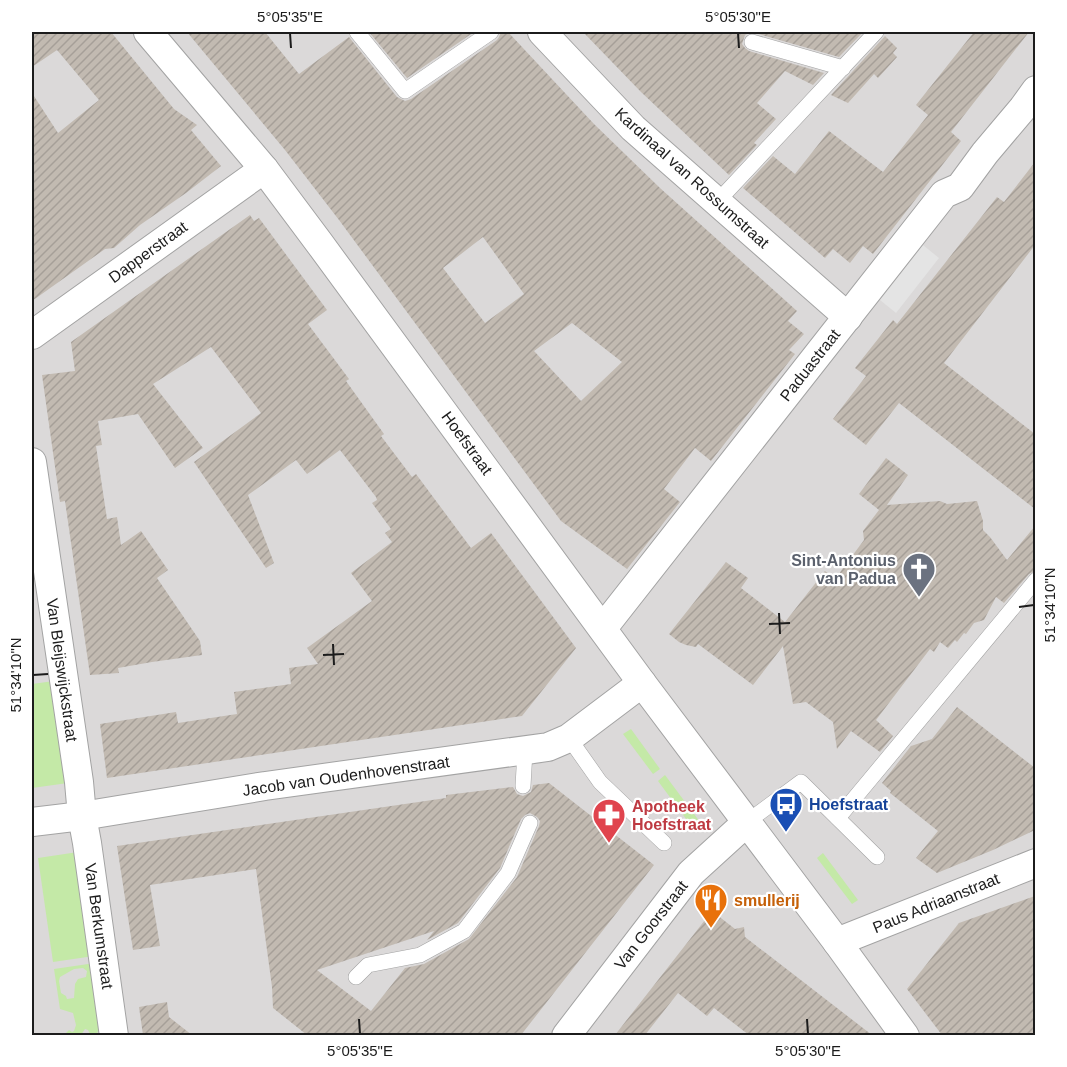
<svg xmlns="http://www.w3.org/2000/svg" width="1067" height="1067" viewBox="0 0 1067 1067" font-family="Arial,sans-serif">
<defs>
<pattern id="building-hatch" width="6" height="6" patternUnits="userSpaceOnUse" patternTransform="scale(1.5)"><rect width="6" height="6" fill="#c2bab1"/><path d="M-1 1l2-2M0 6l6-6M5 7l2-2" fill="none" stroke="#a69f98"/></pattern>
</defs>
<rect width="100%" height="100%" fill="#eeebe2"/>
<rect fill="#dbd9d9" x="32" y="32" width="1003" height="1003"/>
<g fill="#c4e9a7" fill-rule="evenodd">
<path d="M54,681L68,783L32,788V684Z"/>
<path d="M631,729L660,769L653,774L623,734Z"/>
<path d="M665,775L700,822L692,827L658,781Z"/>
<path d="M78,852L94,956L53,962L38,858Z"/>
<path d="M823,853L858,900L852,904L817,858Z"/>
<path d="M95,963L100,1033L98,1031L97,1034L96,1033L95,1034L94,1033L90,1034L88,1030L85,1029L81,1035H64L69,1030L72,1032L74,1031L76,1025L73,1013L60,1009L54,969ZM83,968L87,971L86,977L78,979L75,984L74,998L67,999L66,996L61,993L59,981L60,977L74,969Z"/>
</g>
<path fill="#e4e4e4" d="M923,245L939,258L896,313L880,300Z"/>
<g fill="url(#building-hatch)" fill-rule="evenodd">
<path d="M32,32H111L174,109L197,125L191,130L221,166L186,193L140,225L114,248L105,249L32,301V93L58,133L99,100L57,50L32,67Z"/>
<path d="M187,32H265L299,74L349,37L397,97L405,101L411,99L497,40L499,37L501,32H508L594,124L660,188L797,311L788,321L804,334L789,350L795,354L711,461L695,448L664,489L680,502L627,569L561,521L339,220L285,150ZM483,237L524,294L485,323L443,268ZM572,323L622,362L581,401L534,351Z"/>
<path d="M369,32H474L407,78Z"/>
<path d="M583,32H863L839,57L755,33H749L745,35L742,44L745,48L749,51L824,73L813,85L785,71L757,103L776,119L754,143L757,145L729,175L641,92Z"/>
<path d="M974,32H1029L951,132L961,141L873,254L863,246L850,263L833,249L825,258L743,188L773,156L795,174L829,131L883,172L928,115L916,105Z"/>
<path d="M885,36L897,48L893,53L897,57L878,78L874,74L848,103L831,95Z"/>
<path d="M1035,162V245L944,363L1035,434V509L899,403L866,445L833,419L866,376L855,368L893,320L897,324L997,197L1004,202Z"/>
<path d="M250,215L254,221L259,218L327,310L308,324L349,379L346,381L384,434L381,436L412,477L416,474L471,548L491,533L576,648L522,716L107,778L100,724L176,712L178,723L237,714L234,692L291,684L289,668L318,664L307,648L372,601L351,573L392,542L385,533L391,529L372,503L377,500L376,497L340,450L307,474L296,460L248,495L274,563L266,568L194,462L261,413L211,347L153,384L203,448L175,468L138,414L98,421L102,445L96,446L107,519L117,517L121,545L141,531L168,570L157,578L200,641L202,655L152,662L118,668L119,673L90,675L65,501L60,502L42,375L75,371L71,342Z"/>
<path d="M886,458L908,475L887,505L940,501L947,504L977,501L983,521V530L990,537L1007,560L1035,526V571L1029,574L1004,603L996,597L984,620L974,623L966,634L964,633L957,642L955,640L948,648L940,642L934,652L930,649L876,720L893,736L880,752L851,731L837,749L833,722L806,702L793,704L783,646L753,685L698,644L696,647L686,645L679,642L669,634L726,562L748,578L741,588L785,622L825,571L835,579L864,540L863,531L879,510L859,494Z"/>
<path d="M957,707L1035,768V830L993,850L937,873L916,858L938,831L890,793L891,791L882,783L911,746L932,739Z"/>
<path d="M549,783L654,865L521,1035H307L273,1008L272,987L256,869L150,885L160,946L133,950L117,846L446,798V795L513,787L517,794L523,796L531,792L533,785ZM530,813L537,817L540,821L539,826L517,877L469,939L424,964L405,968L371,1011L317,970L434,931L427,940L458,923L500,868L521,819L525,815Z"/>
<path d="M1035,896V1035H942L907,989L959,923Z"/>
<path d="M712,911L735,929L744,927L745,937L872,1035H749L714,1008L707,1016L678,993L645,1035H615Z"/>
<path d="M167,1002L169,1017L192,1035H143L139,1007Z"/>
</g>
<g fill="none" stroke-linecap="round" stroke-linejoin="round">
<g stroke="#a3a3a3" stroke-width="16">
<g id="service">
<path d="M357,32L405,91L491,32"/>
<path d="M752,42L843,68"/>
<path d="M717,202L876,32"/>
<path d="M569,738L600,782L664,843"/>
<path d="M523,786L525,751"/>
<path d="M838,818L1036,580"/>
<path d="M747,822L801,782L877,857"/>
<path d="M356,977L368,965L420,955L464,931L508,873L530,823"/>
</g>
</g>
<g stroke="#a3a3a3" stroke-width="30">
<g id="minor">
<path d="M148,32L264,169L320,244L642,683L837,942L905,1036"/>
<path d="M542,32L633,128L848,317"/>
<path d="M32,335L264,169"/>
<path d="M32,462L79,782L82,816L87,843L114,1036"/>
<path d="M603,628L944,194L960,187L985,153L1023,108L1036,90"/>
<path d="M32,822L82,816L265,786L548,747L569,738L642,683"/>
<path d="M837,942L1036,863"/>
<path d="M566,1036L691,873L747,822"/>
</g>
</g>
<use href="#service" stroke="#fff" stroke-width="15"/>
<use href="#minor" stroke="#fff" stroke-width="28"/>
</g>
<path fill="none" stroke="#1c1c1c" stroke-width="2" d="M290,33L291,48M738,33L739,48M1019,607L1034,605M779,613L780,634M769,624L790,623M333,644L334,665M323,655L344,654M33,675L48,674M359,1019L360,1034M807,1019L808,1034"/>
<defs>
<g id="church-pin" transform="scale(1.725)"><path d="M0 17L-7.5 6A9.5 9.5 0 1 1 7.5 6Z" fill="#6b7280" stroke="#fff"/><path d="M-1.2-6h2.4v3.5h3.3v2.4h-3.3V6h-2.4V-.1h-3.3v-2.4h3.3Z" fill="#fff"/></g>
<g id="bus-pin" transform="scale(1.725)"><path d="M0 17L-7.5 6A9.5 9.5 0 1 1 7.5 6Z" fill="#1a4fb4" stroke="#fff"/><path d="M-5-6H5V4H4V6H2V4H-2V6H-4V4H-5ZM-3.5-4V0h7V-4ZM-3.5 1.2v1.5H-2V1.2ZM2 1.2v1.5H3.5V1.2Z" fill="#fff"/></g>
<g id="pharmacy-pin" transform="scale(1.725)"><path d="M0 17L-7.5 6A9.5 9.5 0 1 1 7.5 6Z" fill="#e0444e" stroke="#fff"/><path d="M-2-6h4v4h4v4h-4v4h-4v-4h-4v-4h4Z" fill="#fff"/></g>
<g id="restaurant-pin" transform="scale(1.725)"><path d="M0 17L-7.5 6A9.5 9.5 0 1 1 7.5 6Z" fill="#e8710a" stroke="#fff"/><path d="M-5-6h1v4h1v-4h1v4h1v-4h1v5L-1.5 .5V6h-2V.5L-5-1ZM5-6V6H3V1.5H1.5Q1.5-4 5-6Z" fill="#fff"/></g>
</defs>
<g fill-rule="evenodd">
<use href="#church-pin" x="919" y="569"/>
<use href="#bus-pin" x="786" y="804"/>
<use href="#pharmacy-pin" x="609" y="815"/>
<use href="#restaurant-pin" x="711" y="900"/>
</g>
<g text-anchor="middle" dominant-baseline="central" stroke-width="4.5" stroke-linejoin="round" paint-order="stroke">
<g font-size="16" fill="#1c1c1c" stroke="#fff">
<text transform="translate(692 178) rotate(42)">Kardinaal van Rossumstraat</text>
<text transform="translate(148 252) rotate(-36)">Dapperstraat</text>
<text transform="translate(810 365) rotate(-52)">Paduastraat</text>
<text transform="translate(467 443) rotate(54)">Hoefstraat</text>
<text transform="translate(62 670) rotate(82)">Van Bleijswijckstraat</text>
<text transform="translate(346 776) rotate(-8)">Jacob van Oudenhovenstraat</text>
<text transform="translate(936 903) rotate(-22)">Paus Adriaanstraat</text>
<text transform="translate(651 925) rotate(-52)">Van Goorstraat</text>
<text transform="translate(99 926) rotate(82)">Van Berkumstraat</text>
</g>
<g font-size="16" font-weight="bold" fill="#5b616d" stroke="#fff" text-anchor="end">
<text x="896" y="560">Sint-Antonius<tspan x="896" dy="18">van Padua</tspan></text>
</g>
<g font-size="16" font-weight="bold" fill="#164399" stroke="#fff" text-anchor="start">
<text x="809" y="804">Hoefstraat</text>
</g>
<g font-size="16" font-weight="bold" fill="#be3a42" stroke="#fff" text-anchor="start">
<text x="632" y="806">Apotheek<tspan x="632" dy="18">Hoefstraat</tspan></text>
</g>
<g font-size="16" font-weight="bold" fill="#c56008" stroke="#fff" text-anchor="start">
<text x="734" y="900">smullerij</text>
</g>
</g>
<rect width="1067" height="1067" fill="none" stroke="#ffffff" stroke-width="66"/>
<rect x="33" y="33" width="1001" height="1001" fill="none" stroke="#1c1c1c" stroke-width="2"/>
<g font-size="15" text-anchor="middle" fill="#1c1c1c">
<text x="290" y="22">5°05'35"E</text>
<text x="738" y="22">5°05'30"E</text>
<text transform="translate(1050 605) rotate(-90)" y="5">51°34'10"N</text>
<text transform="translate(16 675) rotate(-90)" y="5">51°34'10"N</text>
<text x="360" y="1056">5°05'35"E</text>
<text x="808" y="1056">5°05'30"E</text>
</g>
</svg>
